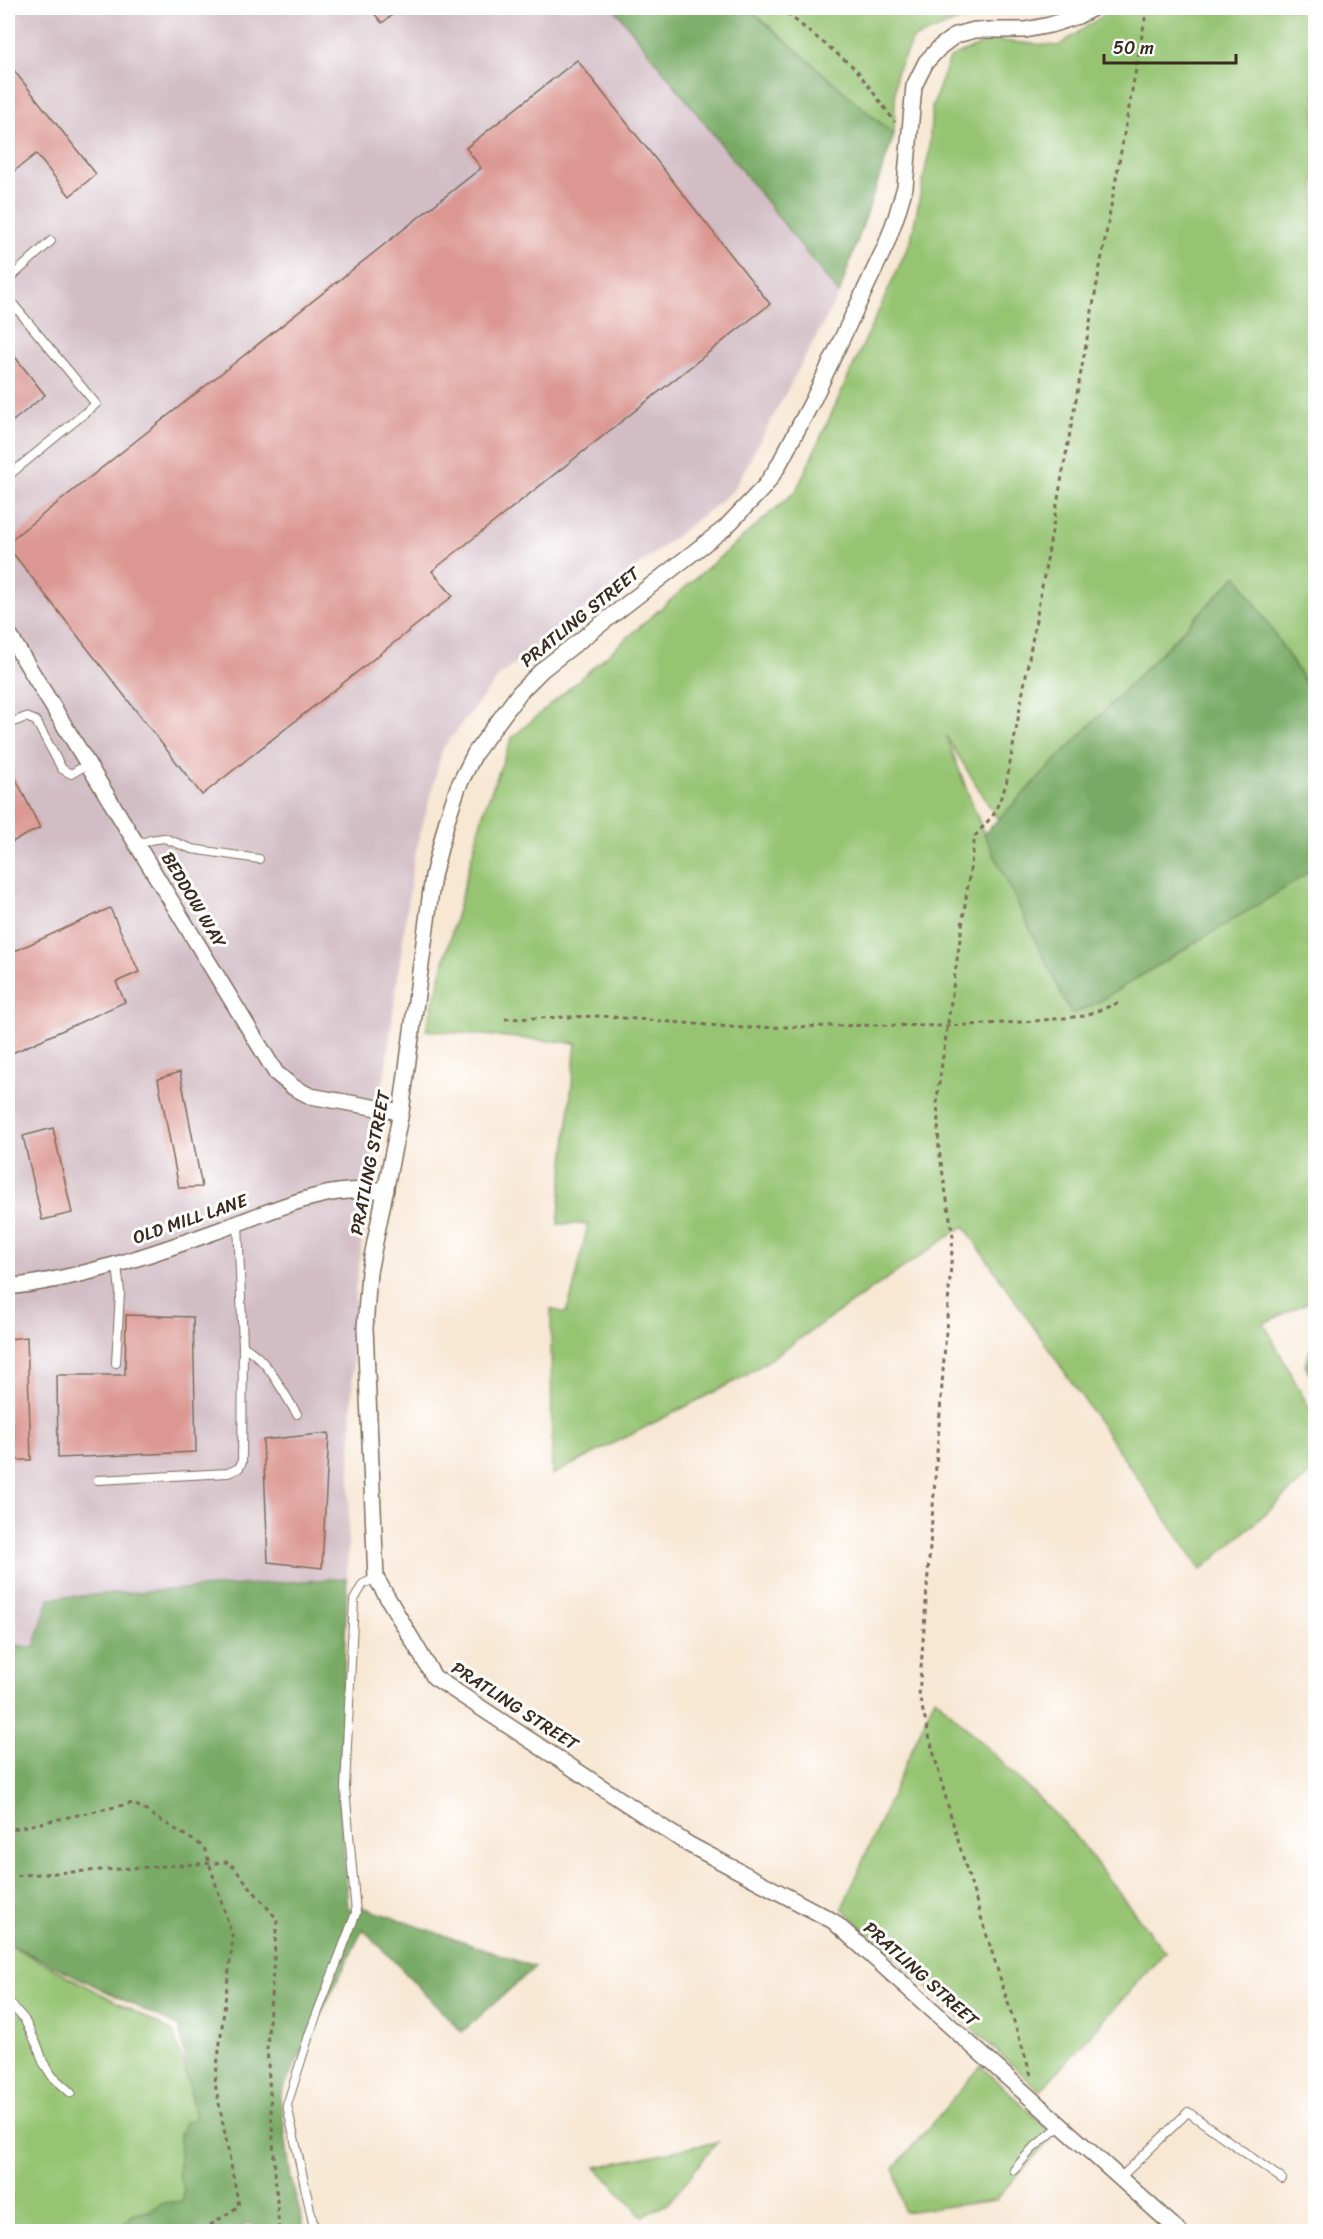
<svg xmlns="http://www.w3.org/2000/svg" width="1323" height="2239" viewBox="0 0 1323 2239" font-family="Sriracha,sans-serif">
<rect width="100%" height="100%" fill="#fff"/>
<filter id="ink" filterUnits="userSpaceOnUse"><feTurbulence type="fractalNoise" baseFrequency=".0167" numOctaves="2"/><feDisplacementMap in="SourceGraphic" scale="12" xChannelSelector="R" yChannelSelector="G"/><feConvolveMatrix kernelMatrix="1 2 1 2 8 2 1 2 1" color-interpolation-filters="sRGB"/></filter>
<filter id="wash" filterUnits="userSpaceOnUse"><feTurbulence type="fractalNoise" baseFrequency=".008" numOctaves="4" result="noise"/><feDisplacementMap in="SourceGraphic" scale="24" xChannelSelector="R" yChannelSelector="G"/><feGaussianBlur stdDeviation="1.35" result="paint"/><feColorMatrix in="noise" values="0 0 0 0 0 0 0 0 0 0 0 0 0 0 0 0 0 1.4 0 .05"/><feComposite in="paint" operator="in"/></filter>
<g filter="url(#wash)">
<rect width="100%" height="100%" fill="#f7e7d3"/>
<path fill="#d2bdc5" d="M8,8H748L894,135L839,294L733,491L500,675L443,748L414,858L355,1293L347,1578L49,1598L34,1648L8,1690Z"/>
<g fill="#96c473" stroke="#687748" stroke-width="1.5">
<path d="M748,8H1025L980,12L913,39L896,73L894,135Z"/>
<path d="M1114,8H1315V698L1237,575L998,820L946,736L984,834L1292,884L1315,867V1299L1264,1323L1315,1419V1470L1201,1570L964,1226L745,1376L552,1475L551,1309L566,1313L573,1291L588,1224H558L576,1043L426,1030L484,810L512,738L796,491L911,240L929,152L932,107L950,58L990,40L1058,46Z"/>
<path d="M935,1697L1067,1826L1165,1952L1040,2091L842,1908Z"/>
<path d="M8,1944L173,2032L235,2231H8Z"/>
<path d="M981,2066L1054,2135L996,2200L904,2212L894,2168Z"/>
<path d="M717,2142L668,2204L642,2216L596,2167Z"/>
</g>
<g fill="#78aa65" stroke="#5a6a42" stroke-width="1.5">
<path d="M614,8H748L894,135L839,294Z"/>
<path d="M1237,575L1315,698V867L1292,884L1091,1006L1071,1014L984,834Z"/>
<path d="M1315,1336V1384L1305,1365Z"/>
<path d="M347,1578L340,1799L348,1909L365,1908L535,1967L462,2032L363,1929L280,2096L291,2179L305,2231H260L249,2223L232,2231H119L131,2215L149,2211L161,2203L183,2201L184,2189L179,2177L180,2135L185,2122L195,2119L179,2027L8,1943V1644L34,1648L49,1598Z"/>
</g>
<g id="blocks">
<g fill="#dc9792">
<path d="M370,8H401L382,23Z"/>
<path d="M577,60L770,304L432,571L453,596L202,795L8,547V542L481,168L466,148Z"/>
<path d="M8,63L96,174L70,196L36,154L8,176Z"/>
<path d="M8,348L45,395L8,425Z"/>
<path d="M8,763L40,828L8,844Z"/>
<path d="M110,908L139,972L116,982L125,1002L8,1055V954Z"/>
<path d="M180,1072L202,1187L179,1188L158,1079Z"/>
<path d="M53,1128L72,1213L42,1220L23,1136Z"/>
<path d="M126,1315L193,1317L196,1452L58,1458L57,1375H125Z"/>
<path d="M27,1337L31,1460H8V1339Z"/>
<path d="M329,1433L322,1568L268,1562L263,1440Z"/>
</g>
</g>
</g>
<g filter="url(#ink)">
<use href="#blocks" fill-opacity="0" stroke="#7d6c5d" stroke-width="1.5"/>
<g fill="none" stroke-linecap="round" stroke-linejoin="round">
<g stroke="#7d6c5d" stroke-width="10">
<g id="service">
<path d="M8,280L51,241"/>
<path d="M8,298L96,404L8,476"/>
<path d="M8,724L26,717L36,721L62,769L71,774L88,764"/>
<path d="M138,845L150,840L164,838L192,849L259,859"/>
<path d="M238,1223L243,1346C269,1361 281,1389 297,1414"/>
<path d="M116,1363L120,1292L117,1265"/>
<path d="M98,1480L228,1473L239,1468L242,1462L243,1346"/>
<path d="M8,2001L24,2019L38,2047L43,2062L52,2076L71,2093"/>
<path d="M1014,2170L1032,2149L1061,2125"/>
<path d="M1120,2178L1188,2112L1282,2179"/>
<path d="M315,2232L287,2105L310,2032L356,1913L345,1788L354,1600L363,1584L376,1578"/>
</g>
</g>
<g stroke="#7d6c5d" stroke-width="18">
<g id="minor">
<path d="M1093,8L1078,16L1050,25L1025,30H975L956,35L941,46L926,62L914,86L905,187L896,217L886,245L813,400L777,468L765,486L725,528L543,669L520,692L475,753L458,787L447,820L433,876L401,1112L369,1272L365,1328L376,1578L434,1677L688,1844L833,1921L1180,2232"/>
<path d="M8,633L276,1073L293,1087L310,1096L401,1112"/>
<path d="M8,1287C79,1279 147,1256 214,1232C249,1220 282,1204 318,1196C340,1190 363,1190 386,1190"/>
</g>
</g>
<g stroke="#7d6c5d" stroke-width="3" stroke-dasharray="4.5 4.5" stroke-linecap="butt">
<path d="M780,8L856,69L895,122"/>
<path d="M505,1019L601,1016L743,1028L875,1025L947,1026L1024,1022L1084,1016L1118,1003"/>
<path d="M8,1836L13,1829L133,1803L204,1847L233,1938L215,2083L239,2206L200,2232"/>
<path d="M8,1876L229,1862L277,1919L267,2048L279,2232"/>
<path d="M1031,2075C991,1949 950,1824 919,1695L953,1237L939,1150L937,1098L975,836L994,814L1006,785L1147,8"/>
</g>
<use href="#service" stroke="#fff" stroke-width="8"/>
<use href="#minor" stroke="#fff" stroke-width="15"/>
</g>
</g>
<g text-anchor="middle" dominant-baseline="central" stroke-width="6" stroke-linejoin="round" paint-order="stroke">
<g font-size="18" fill="#3b2a1e" stroke="#fff">
<text transform="translate(580 617) rotate(-39)">PRATLING STREET</text>
<text transform="translate(194 900) rotate(59)">BEDDOW WAY</text>
<text transform="translate(370 1163) rotate(-79)">PRATLING STREET</text>
<text transform="translate(190 1219) rotate(-19)">OLD MILL LANE</text>
<text transform="translate(515 1706) rotate(33)">PRATLING STREET</text>
<text transform="translate(921 1974) rotate(42)">PRATLING STREET</text>
</g>
</g>
<rect width="1323" height="2239" fill="none" stroke="#fff" stroke-width="30"/>
<path d="M1104 54v9h132v-9" fill="none" stroke="#3b2a1e" stroke-width="3"/>
<text x="1113" y="54" font-size="18" fill="#3b2a1e" stroke="#ffffff" stroke-width="4.5" paint-order="stroke">50 m</text>
</svg>
